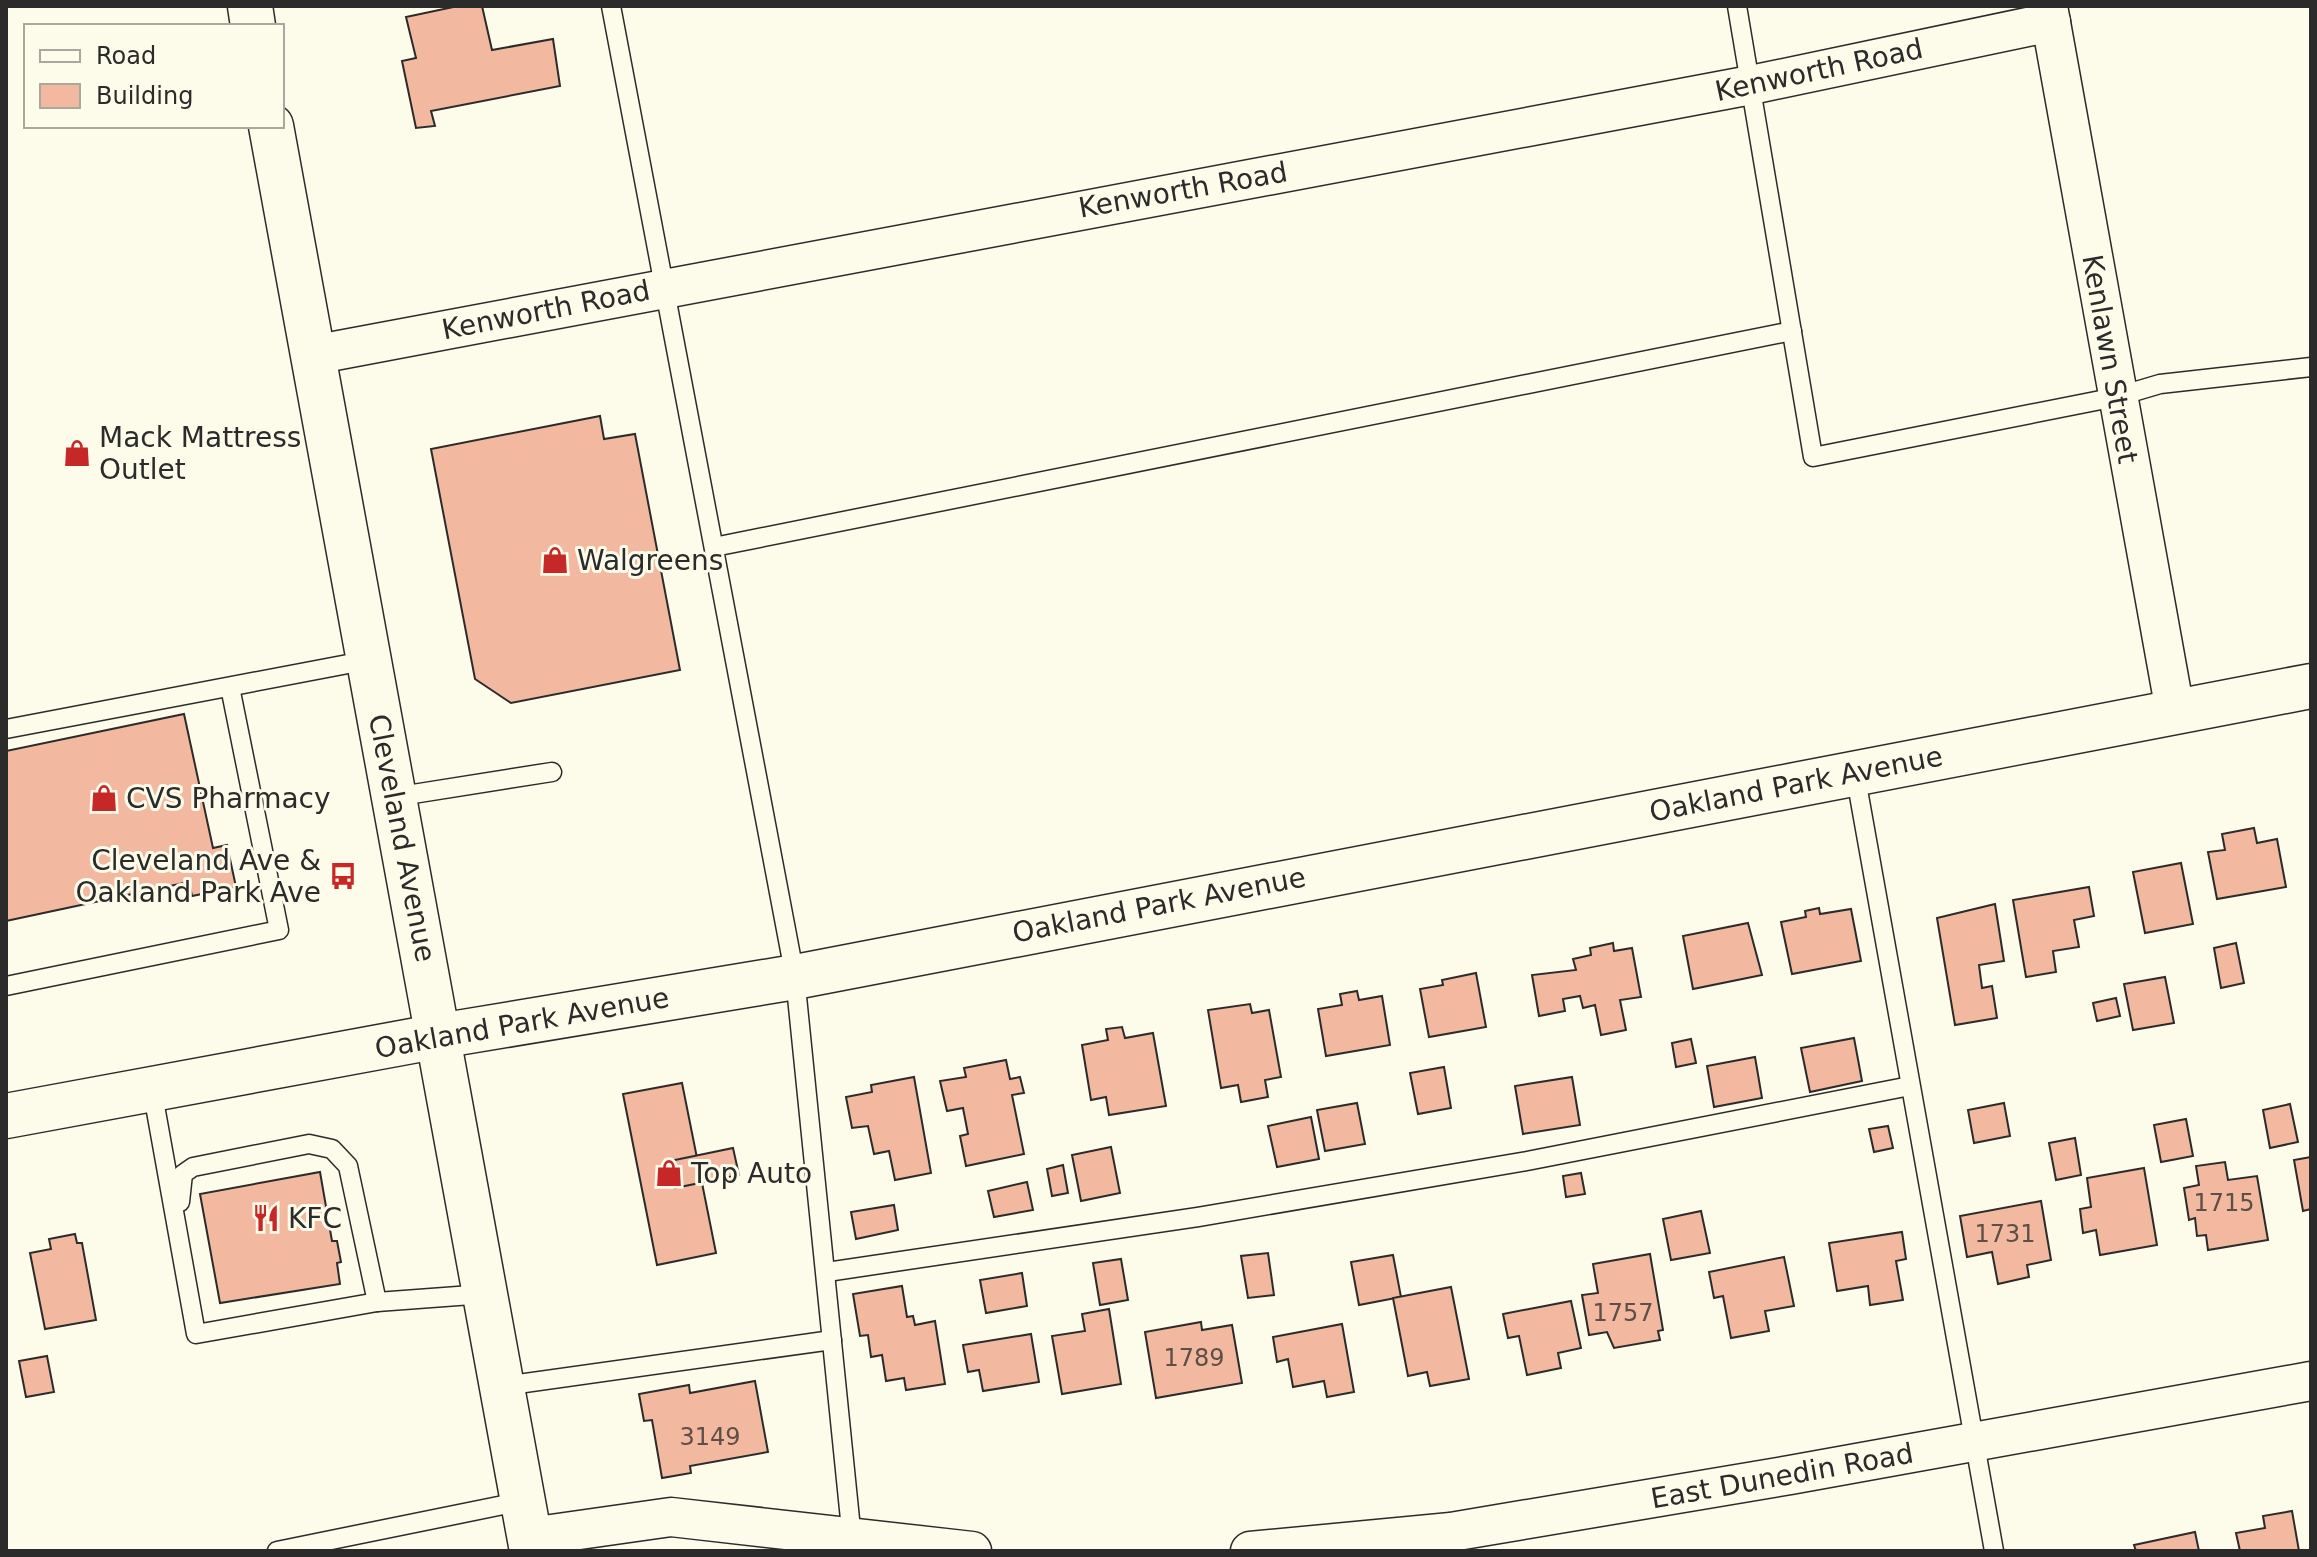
<svg xmlns="http://www.w3.org/2000/svg" width="2317" height="1557" viewBox="0 0 2317 1557" font-family="'DejaVu Sans',sans-serif">
<rect width="100%" height="100%" fill="#fdfbea"/>
<g fill="#f2b8a0" stroke="#2b2b2b" stroke-width="2">
<path d="M458,6H482L492,50L553,39L560,86L431,111L435,126L416,128L402,61L416,58L406,17Z"/>
<path d="M600,416L604,439L635,434L680,670L511,703L475,679L431,449Z"/>
<path d="M184,714L213,848L227,845L236,887L192,896L189,882L6,921V751Z"/>
<path d="M2254,828L2257,843L2277,839L2286,887L2217,899L2208,852L2225,850L2222,834Z"/>
<path d="M2181,863L2193,924L2145,933L2133,872Z"/>
<path d="M2089,887L2094,916L2074,920L2079,947L2053,951L2056,972L2026,977L2013,900Z"/>
<path d="M1995,904L2004,961L1979,965L1982,988L1992,986L1997,1018L1955,1025L1937,918Z"/>
<path d="M1819,908L1820,914L1851,909L1861,961L1792,974L1781,922L1806,917L1805,911Z"/>
<path d="M1748,923L1762,975L1693,989L1683,936Z"/>
<path d="M1613,943L1614,951L1632,948L1641,997L1620,1000L1626,1030L1601,1035L1595,1005L1583,1008L1580,996L1563,999L1565,1011L1539,1016L1532,975L1576,970L1573,959L1591,955L1590,948Z"/>
<path d="M2236,943L2244,983L2221,988L2214,948Z"/>
<path d="M1476,973L1486,1027L1429,1037L1420,989L1443,985L1442,980Z"/>
<path d="M2165,977L2174,1023L2133,1030L2124,984Z"/>
<path d="M1357,991L1359,1000L1382,996L1390,1045L1326,1056L1318,1009L1342,1005L1340,994Z"/>
<path d="M2116,998L2120,1016L2097,1021L2093,1003Z"/>
<path d="M1250,1004L1252,1013L1269,1010L1281,1077L1265,1080L1268,1097L1241,1102L1238,1085L1221,1088L1208,1010Z"/>
<path d="M1122,1027L1125,1038L1153,1033L1166,1106L1109,1115L1106,1097L1091,1100L1082,1045L1108,1040L1106,1029Z"/>
<path d="M1854,1038L1862,1081L1810,1092L1801,1048Z"/>
<path d="M1691,1039L1696,1063L1676,1067L1672,1043Z"/>
<path d="M1755,1057L1762,1098L1714,1107L1707,1066Z"/>
<path d="M1006,1060L1010,1079L1020,1077L1024,1093L1012,1095L1024,1154L966,1166L960,1136L968,1134L963,1108L947,1111L940,1081L966,1077L964,1068Z"/>
<path d="M1444,1067L1451,1108L1418,1114L1410,1073Z"/>
<path d="M914,1077L931,1173L895,1180L889,1151L874,1154L868,1126L852,1128L846,1097L872,1092L871,1085Z"/>
<path d="M1572,1077L1580,1125L1523,1134L1515,1086Z"/>
<path d="M682,1083L716,1253L657,1265L623,1094Z"/>
<path d="M1357,1103L1365,1144L1325,1151L1317,1110Z"/>
<path d="M2004,1103L2010,1136L1974,1143L1968,1110Z"/>
<path d="M2290,1104L2298,1142L2270,1148L2263,1110Z"/>
<path d="M1311,1117L1319,1159L1277,1167L1268,1126Z"/>
<path d="M2186,1119L2193,1156L2161,1162L2154,1125Z"/>
<path d="M1888,1126L1893,1148L1874,1152L1869,1129Z"/>
<path d="M2075,1138L2081,1175L2056,1180L2049,1143Z"/>
<path d="M1111,1147L1120,1193L1081,1201L1072,1155Z"/>
<path d="M733,1148L739,1175L675,1188L670,1161Z"/>
<path d="M2311,1157V1209L2303,1211L2294,1160Z"/>
<path d="M2225,1162L2228,1180L2257,1176L2268,1240L2208,1250L2206,1235L2197,1236L2195,1218L2189,1220L2184,1188L2199,1185L2196,1166Z"/>
<path d="M1063,1165L1068,1193L1052,1196L1047,1169Z"/>
<path d="M2144,1168L2157,1245L2100,1255L2096,1230L2083,1233L2080,1209L2091,1207L2087,1178Z"/>
<path d="M320,1172L332,1241H337L341,1262L337,1263L340,1284L220,1303L200,1194Z"/>
<path d="M1581,1173L1585,1194L1566,1197L1563,1176Z"/>
<path d="M1027,1182L1033,1210L994,1217L988,1191Z"/>
<path d="M2041,1201L2051,1260L2027,1265L2029,1277L1998,1284L1992,1252L1967,1257L1960,1216Z"/>
<path d="M894,1205L898,1230L856,1239L851,1212Z"/>
<path d="M1701,1211L1710,1253L1671,1260L1663,1219Z"/>
<path d="M1902,1232L1906,1259L1896,1261L1903,1300L1870,1305L1868,1286L1837,1291L1829,1243Z"/>
<path d="M75,1234L77,1243H82L96,1320L45,1329L30,1253L51,1249L49,1239Z"/>
<path d="M1268,1253L1274,1295L1248,1298L1241,1256Z"/>
<path d="M1650,1254L1663,1330L1658,1331L1660,1340L1614,1348L1607,1332L1589,1335L1582,1295L1598,1293L1593,1264Z"/>
<path d="M1393,1255L1401,1297L1359,1305L1351,1262Z"/>
<path d="M1784,1257L1794,1306L1765,1311L1769,1331L1731,1338L1723,1296L1714,1298L1709,1272Z"/>
<path d="M1121,1259L1128,1300L1100,1305L1093,1263Z"/>
<path d="M1022,1273L1027,1306L986,1313L980,1280Z"/>
<path d="M902,1286L907,1317L913,1316L915,1325L935,1321L945,1384L906,1390L904,1378L886,1381L882,1355L871,1357L868,1335L860,1336L853,1294Z"/>
<path d="M1451,1287L1469,1379L1430,1386L1427,1372L1408,1376L1393,1298Z"/>
<path d="M1571,1301L1581,1348L1558,1353L1561,1368L1527,1375L1519,1336L1508,1338L1503,1314Z"/>
<path d="M1109,1309L1121,1384L1062,1394L1052,1336L1085,1331L1082,1314Z"/>
<path d="M1201,1322L1202,1330L1232,1325L1242,1383L1156,1398L1145,1332Z"/>
<path d="M1342,1324L1354,1392L1327,1397L1324,1381L1293,1387L1288,1359L1277,1362L1273,1337Z"/>
<path d="M1031,1334L1039,1382L983,1391L979,1370L968,1372L963,1345Z"/>
<path d="M47,1356L54,1392L26,1397L19,1361Z"/>
<path d="M755,1381L768,1452L690,1466L691,1473L662,1478L652,1420L644,1421L639,1394L689,1385L690,1393Z"/>
<path d="M2292,1511L2299,1551H2240L2236,1533L2265,1528L2263,1516Z"/>
<path d="M2195,1532L2199,1551H2136L2134,1545Z"/>
</g>
<g fill="none" stroke-linecap="round" stroke-linejoin="round">
<g stroke="#2b2b2b" stroke-width="21">
<g id="service">
<path d="M611,6L795,977L852,1539"/>
<path d="M1737,6L1813,457L2116,397L2160,384L2311,367"/>
<path d="M714,547L1792,331"/>
<path d="M6,729L369,660"/>
<path d="M1855,773L1994,1551"/>
<path d="M394,797L552,772"/>
<path d="M6,986L279,930L230,687"/>
<path d="M152,1089L196,1334L377,1302L485,1294"/>
<path d="M180,1202L183,1174L193,1167L309,1144L332,1149L348,1166L377,1302"/>
<path d="M827,1272L1198,1217L1527,1161L1910,1086"/>
<path d="M503,1386L832,1340"/>
<path d="M277,1551L523,1501"/>
</g>
</g>
<g stroke="#2b2b2b" stroke-width="41">
<g id="minor">
<path d="M2048,6L2175,711"/>
<path d="M313,355L1751,85L2051,22"/>
<path d="M530,1537L671,1517L972,1551"/>
<path d="M1250,1551L1451,1532L1790,1475L2311,1381"/>
</g>
</g>
<g stroke="#2b2b2b" stroke-width="47">
<path id="secondary" d="M6,1116L439,1036L795,977L2311,686"/>
</g>
<g stroke="#2b2b2b" stroke-width="47">
<g id="primary">
<path d="M250,6L253,26"/>
<path d="M271,126L532,1551"/>
</g>
</g>
<use href="#service" stroke="#fdfbea" stroke-width="18"/>
<use href="#minor" stroke="#fdfbea" stroke-width="38"/>
<use href="#secondary" stroke="#fdfbea" stroke-width="44"/>
<use href="#primary" stroke="#fdfbea" stroke-width="44"/>
</g>
<defs>
<g id="shop-bare" transform="scale(2.16)"><path d="M-5-2.5h2.3a2.7 3.5 0 0 1 5.4 0H5L5.5 6h-11ZM-1.5-2.5h3a1.5 2.3 0 0 0-3 0Z" fill="#c62828" stroke="#fdfbea" stroke-width="2.5" paint-order="stroke"/></g>
<g id="bus-bare" transform="scale(2.16)"><path d="M-5-6H5V4H4V6H2V4H-2V6H-4V4H-5ZM-3.5-4V0h7V-4ZM-3.5 1.2v1.5H-2V1.2ZM2 1.2v1.5H3.5V1.2Z" fill="#c62828" stroke="#fdfbea" stroke-width="2.5" paint-order="stroke"/></g>
<g id="restaurant-bare" transform="scale(2.16)"><path d="M-5-6h1v4h1v-4h1v4h1v-4h1v5L-1.5 .5V6h-2V.5L-5-1ZM5-6V6H3V1.5H1.5Q1.5-4 5-6Z" fill="#c62828" stroke="#fdfbea" stroke-width="2.5" paint-order="stroke"/></g>
</defs>
<g fill-rule="evenodd">
<use href="#shop-bare" x="77" y="453"/>
<use href="#shop-bare" x="555" y="560"/>
<use href="#shop-bare" x="104" y="798"/>
<use href="#bus-bare" x="343" y="876"/>
<use href="#shop-bare" x="669" y="1173"/>
<use href="#restaurant-bare" x="266" y="1218"/>
</g>
<g text-anchor="middle" dominant-baseline="central" stroke-width="6" stroke-linejoin="round" paint-order="stroke">
<g font-size="24" fill="#5d4e48">
<text x="2224" y="1203">1715</text>
<text x="2005" y="1234">1731</text>
<text x="1623" y="1313">1757</text>
<text x="1194" y="1358">1789</text>
<text x="710" y="1437">3149</text>
</g>
<g font-size="28" fill="#2b2b2b" stroke="#fdfbea">
<text transform="translate(1819 70) rotate(-12)">Kenworth Road</text>
<text transform="translate(1183 190) rotate(-10)">Kenworth Road</text>
<text transform="translate(546 310) rotate(-11)">Kenworth Road</text>
<text transform="translate(2110 359) rotate(80)">Kenlawn Street</text>
<text transform="translate(1796 784) rotate(-11)">Oakland Park Avenue</text>
<text transform="translate(402 838) rotate(79)">Cleveland Avenue</text>
<text transform="translate(1159 905) rotate(-11)">Oakland Park Avenue</text>
<text transform="translate(522 1023) rotate(-10)">Oakland Park Avenue</text>
<text transform="translate(1782 1476) rotate(-10)">East Dunedin Road</text>
</g>
<g font-size="28" fill="#2b2b2b" stroke="#fdfbea" text-anchor="start">
<text x="99" y="437">Mack Mattress<tspan x="99" dy="32">Outlet</tspan></text>
<text x="577" y="560">Walgreens</text>
<text x="126" y="798">CVS Pharmacy</text>
<text x="321" y="860" text-anchor="end">Cleveland Ave &amp;<tspan x="321" dy="32">Oakland Park Ave</tspan></text>
<text x="691" y="1173">Top Auto</text>
<text x="288" y="1218">KFC</text>
</g>
</g>
<rect width="2317" height="1557" fill="none" stroke="#2b2b2b" stroke-width="16"/>
<rect x="24" y="24" width="260" height="104" fill="#fdfbea" stroke="#a9a89e" stroke-width="2"/>
<rect x="40" y="50" width="40" height="12" fill="#fdfbea" stroke="#a9a89e" stroke-width="2"/>
<text x="96" y="64" font-size="24" fill="#2b2b2b">Road</text>
<rect x="40" y="84" width="40" height="24" fill="#f2b8a0" stroke="#a9a89e" stroke-width="2"/>
<text x="96" y="104" font-size="24" fill="#2b2b2b">Building</text>
</svg>
